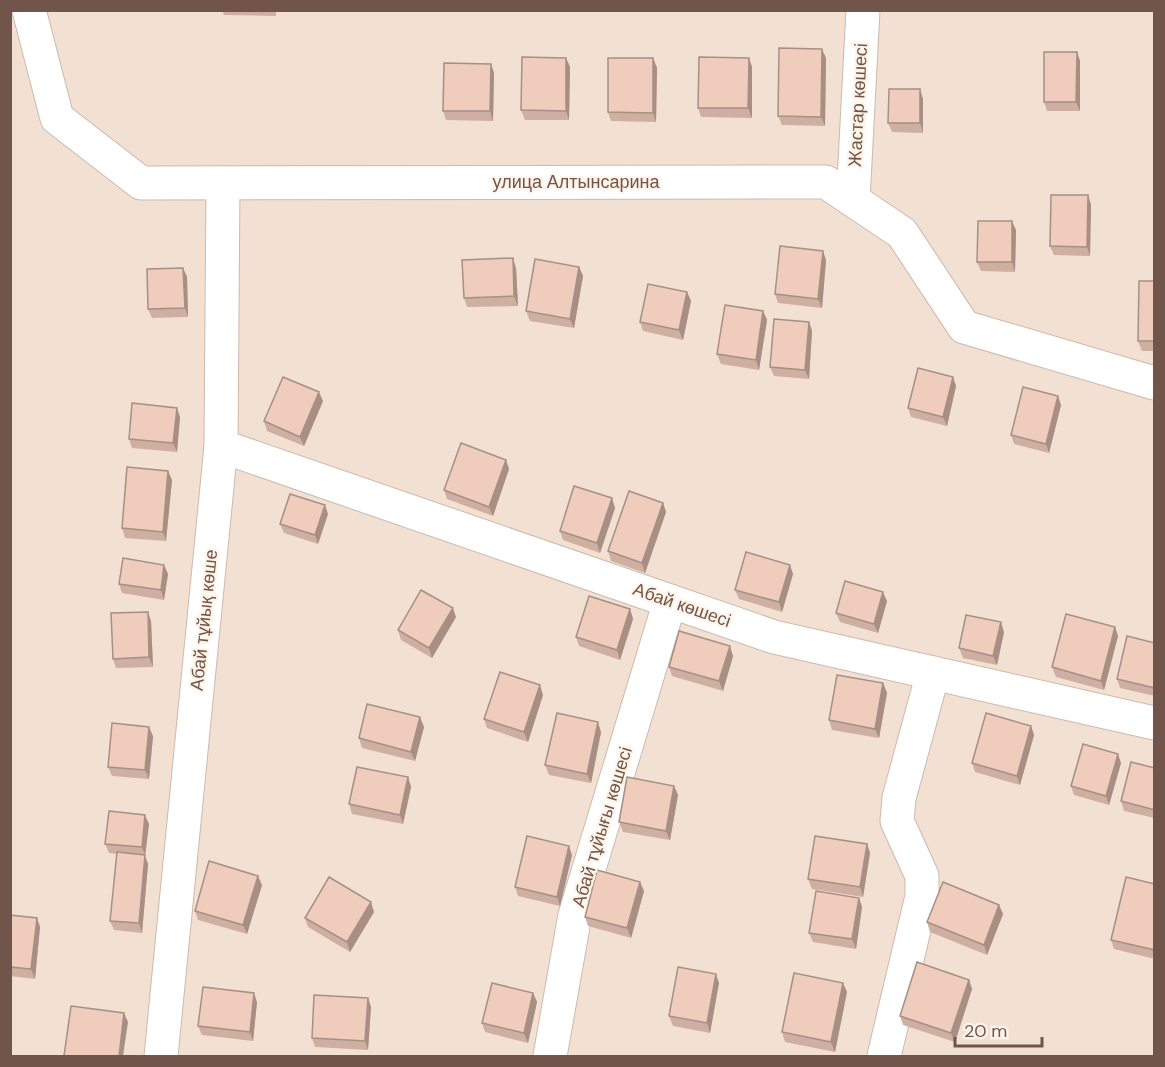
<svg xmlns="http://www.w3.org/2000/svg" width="1165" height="1067" viewBox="0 0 1165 1067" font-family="'DM Sans',sans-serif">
<rect width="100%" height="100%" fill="#fbefe3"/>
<path fill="#f2e1d2" d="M10,11H1154V1056H11Z"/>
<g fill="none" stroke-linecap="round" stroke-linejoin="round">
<g stroke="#ceb9ad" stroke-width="35">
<g id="minor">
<path d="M29,10L57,118L141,183L826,182L902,233L964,327L1154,383"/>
<path d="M853,200L863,10"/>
<path d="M221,446L774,637L1154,723"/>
<path d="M161,1056L221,446L223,183"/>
<path d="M550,1056L575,915L670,601"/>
<path d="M884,1056L922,896V876L897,821L899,798L933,673"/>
</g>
</g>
<use href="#minor" stroke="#fff" stroke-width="33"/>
</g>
<g fill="#ceafa2">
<path d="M222,10H276V16L224,15Z"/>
<path d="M1077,52L1080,61V111H1047L1044,102Z"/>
<path d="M566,58L570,67L569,120H525L521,110Z"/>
<path d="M653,58L657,68L656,122L611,121L608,112Z"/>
<path d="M749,58L752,67V118L701,117L698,108Z"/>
<path d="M826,58L825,126L782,125L778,116Z"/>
<path d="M491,64L494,73L493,121L446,120L443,111Z"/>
<path d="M923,99V133L892,132L888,123Z"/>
<path d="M1088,195L1091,205L1090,256L1054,255L1050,246Z"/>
<path d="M1016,230L1015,272L981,271L977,262Z"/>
<path d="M826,260L822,308L778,303L775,294Z"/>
<path d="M579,267L583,276L574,328L530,321L526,311Z"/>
<path d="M183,268L187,277L188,317L152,318L148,309Z"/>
<path d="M516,268L518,306L467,307L464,298Z"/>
<path d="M1155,281V351H1142L1138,341Z"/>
<path d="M687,292L691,301L683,340L643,331L640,322Z"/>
<path d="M763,311L767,320L759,370L721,364L717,354Z"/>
<path d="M809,322L812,331L809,379L774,376L770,367Z"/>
<path d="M953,377L956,386L947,426L911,417L908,408Z"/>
<path d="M1058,396L1061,405L1049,453L1014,444L1011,435Z"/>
<path d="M323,401L304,446L267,431L264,421Z"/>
<path d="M180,417L177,452L132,448L129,439Z"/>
<path d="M506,460L509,469L493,516L447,499L444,490Z"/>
<path d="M172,480L166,541L125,538L122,528Z"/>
<path d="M663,503L666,512L645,573L611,561L608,551Z"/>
<path d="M615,508L600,553L563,540L560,531Z"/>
<path d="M328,514L318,544L284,533L280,524Z"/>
<path d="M168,574L164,600L122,593L119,584Z"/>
<path d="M793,574L782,612L739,599L735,590Z"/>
<path d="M887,601L878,633L840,622L836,613Z"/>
<path d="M630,609L633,619L620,660L579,646L576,637Z"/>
<path d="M456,617L432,658L401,640L398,630Z"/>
<path d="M151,621L153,667L116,668L113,659Z"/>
<path d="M1115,627L1118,636L1104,690L1056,677L1052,667Z"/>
<path d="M1004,632L997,665L963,658L959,648Z"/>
<path d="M1155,643V696L1120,688L1117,679Z"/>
<path d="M733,656L723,691L672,676L669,667Z"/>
<path d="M883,683L887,693L879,738L832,730L829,720Z"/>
<path d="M543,695L528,742L487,728L484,719Z"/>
<path d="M1031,726L1034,735L1020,785L975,772L972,763Z"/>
<path d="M424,727L415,761L362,748L359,738Z"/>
<path d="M601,732L591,783L549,775L545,765Z"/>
<path d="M153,736L149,779L112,776L108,767Z"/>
<path d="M1121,763L1109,805L1074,795L1071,786Z"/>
<path d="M1155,768V818L1124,811L1121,801Z"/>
<path d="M408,777L411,787L403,824L352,814L349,804Z"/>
<path d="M674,786L678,795L670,840L623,832L619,822Z"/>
<path d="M149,824L145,856L148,864L142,933L114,930L110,921L117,854L109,853L105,844Z"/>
<path d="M867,844L870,853L863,897L812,889L808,879Z"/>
<path d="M572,855L560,906L518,896L515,887Z"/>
<path d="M1155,884V959L1114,949L1111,940Z"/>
<path d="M262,885L247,934L198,920L195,911Z"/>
<path d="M644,891L631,938L588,926L585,917Z"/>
<path d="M859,898L862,907L856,949L813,942L809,933Z"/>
<path d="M999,905L1003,914L987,955L930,932L927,922Z"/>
<path d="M374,912L350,952L308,927L305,918Z"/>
<path d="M10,915L37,918L40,927L35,979L10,976Z"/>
<path d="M969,980L972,989L955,1042L903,1025L900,1016Z"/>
<path d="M719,983L710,1033L673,1026L669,1016Z"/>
<path d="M847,992L835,1052L785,1042L782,1032Z"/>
<path d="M533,993L537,1002L528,1043L485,1032L482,1023Z"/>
<path d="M368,998L371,1007L368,1050L315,1047L312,1038Z"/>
<path d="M257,1002L253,1041L202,1035L198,1026Z"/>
</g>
<g fill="#a78f84">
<path d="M822,49L826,58L825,126L821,117Z"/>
<path d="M1077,52L1080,61V111L1076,102Z"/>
<path d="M566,58L570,67L569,120L566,111Z"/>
<path d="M653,58L657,68L656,122L653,113Z"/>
<path d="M749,58L752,67V118L748,108Z"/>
<path d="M491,64L494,73L493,121L490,111Z"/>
<path d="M10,73L12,76L10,165Z"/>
<path d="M920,89L923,99V133L920,123Z"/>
<path d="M1088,195L1091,205L1090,256L1087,247Z"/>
<path d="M1012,221L1016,230L1015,272L1012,262Z"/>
<path d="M823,251L826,260L822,308L818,299Z"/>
<path d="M513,258L516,268L518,306L514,296Z"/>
<path d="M579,267L583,276L574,328L570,319Z"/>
<path d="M183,268L187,277L188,317L185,308Z"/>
<path d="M687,292L691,301L683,340L679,330Z"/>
<path d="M763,311L767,320L759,370L756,360Z"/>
<path d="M809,322L812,331L809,379L805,370Z"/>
<path d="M953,377L956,386L947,426L943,417Z"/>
<path d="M319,392L323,401L304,446L300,437Z"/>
<path d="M1058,396L1061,405L1049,453L1046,444Z"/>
<path d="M177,408L180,417L177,452L173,443Z"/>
<path d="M506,460L509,469L493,516L489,507Z"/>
<path d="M168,471L172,480L166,541L163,532Z"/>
<path d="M612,498L615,508L600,553L597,543Z"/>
<path d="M663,503L666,512L645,573L642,563Z"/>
<path d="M325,505L328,514L318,544L315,535Z"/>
<path d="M164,565L168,574L164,600L161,590Z"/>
<path d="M790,565L793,574L782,612L779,602Z"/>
<path d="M883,592L887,601L878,633L874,624Z"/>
<path d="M453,608L456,617L432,658L429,648Z"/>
<path d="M630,609L633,619L620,660L617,650Z"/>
<path d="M148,612L151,621L153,667L149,657Z"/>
<path d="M1001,622L1004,632L997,665L993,656Z"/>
<path d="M1115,627L1118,636L1104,690L1101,681Z"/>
<path d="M730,646L733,656L723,691L719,681Z"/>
<path d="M883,683L887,693L879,738L875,729Z"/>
<path d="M540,685L543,695L528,742L524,732Z"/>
<path d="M420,717L424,727L415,761L411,752Z"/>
<path d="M598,722L601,732L591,783L587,774Z"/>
<path d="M1031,726L1034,735L1020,785L1017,776Z"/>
<path d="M149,727L153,736L149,779L145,770Z"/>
<path d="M1118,754L1121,763L1109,805L1106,796Z"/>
<path d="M408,777L411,787L403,824L400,815Z"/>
<path d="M674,786L678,795L670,840L666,831Z"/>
<path d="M145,815L149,824L145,856L148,864L142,933L139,923L145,855L142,847Z"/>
<path d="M867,844L870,853L863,897L860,887Z"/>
<path d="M569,846L572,855L560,906L557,897Z"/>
<path d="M258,876L262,885L247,934L243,925Z"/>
<path d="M640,882L644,891L631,938L627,928Z"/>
<path d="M859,898L862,907L856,949L852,939Z"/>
<path d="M371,902L374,912L350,952L347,942Z"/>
<path d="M999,905L1003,914L987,955L984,945Z"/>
<path d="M37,918L40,927L35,979L31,969Z"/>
<path d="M716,974L719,983L710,1033L707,1023Z"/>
<path d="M969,980L972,989L955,1042L951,1033Z"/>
<path d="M843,983L847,992L835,1052L831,1042Z"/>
<path d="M254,993L257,1002L253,1041L250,1032Z"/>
<path d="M533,993L537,1002L528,1043L524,1033Z"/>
<path d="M368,998L371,1007L368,1050L365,1041Z"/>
<path d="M124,1013L128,1022L123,1056H119Z"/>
</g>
<g fill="#efccbc" stroke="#a78f84" stroke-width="1.5">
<path d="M779,48L822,49L821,117L778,116Z"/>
<path d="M1044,52H1077L1076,102H1044Z"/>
<path d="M522,57L566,58V111L521,110Z"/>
<path d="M699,57L749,58L748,108H698Z"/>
<path d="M608,58H653V113L608,112Z"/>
<path d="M444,63L491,64L490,111H443Z"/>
<path d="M889,89H920V123H888Z"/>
<path d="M1051,195H1088L1087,247L1050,246Z"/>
<path d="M978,221H1012V262H977Z"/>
<path d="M780,246L823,251L818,299L775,294Z"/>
<path d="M513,258L514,296L464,298L462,260Z"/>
<path d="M535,259L579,267L570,319L526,311Z"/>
<path d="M183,268L185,308L148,309L147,269Z"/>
<path d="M1139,281H1155V341H1138Z"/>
<path d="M648,284L687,292L679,330L640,322Z"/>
<path d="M725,305L763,311L756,360L717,354Z"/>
<path d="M774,319L809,322L805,370L770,367Z"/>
<path d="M918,368L953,377L943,417L908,408Z"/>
<path d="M283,377L319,392L300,437L264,421Z"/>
<path d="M1023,387L1058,396L1046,444L1011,435Z"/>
<path d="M132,403L177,408L173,443L129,439Z"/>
<path d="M461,443L506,460L489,507L444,490Z"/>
<path d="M127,467L168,471L163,532L122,528Z"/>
<path d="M574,486L612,498L597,543L560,531Z"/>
<path d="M629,491L663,503L642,563L608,551Z"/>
<path d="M290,494L325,505L315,535L280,524Z"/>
<path d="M746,552L790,565L779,602L735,590Z"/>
<path d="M123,558L164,565L161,590L119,584Z"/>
<path d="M845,581L883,592L874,624L836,613Z"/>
<path d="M421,590L453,608L429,648L398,630Z"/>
<path d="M589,596L630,609L617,650L576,637Z"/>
<path d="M148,612L149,657L113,659L111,613Z"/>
<path d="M1066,614L1115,627L1101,681L1052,667Z"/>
<path d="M966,615L1001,622L993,656L959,648Z"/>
<path d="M679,631L730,646L719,681L669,667Z"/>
<path d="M1127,636L1155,643V688L1117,679Z"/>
<path d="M500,672L540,685L524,732L484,719Z"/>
<path d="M837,675L883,683L875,729L829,720Z"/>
<path d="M367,704L420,717L411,752L359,738Z"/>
<path d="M557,713L598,722L587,774L545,765Z"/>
<path d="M986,713L1031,726L1017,776L972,763Z"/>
<path d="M112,723L149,727L145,770L108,767Z"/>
<path d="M1083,744L1118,754L1106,796L1071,786Z"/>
<path d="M1131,762L1155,768V810L1121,801Z"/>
<path d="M357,767L408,777L400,815L349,804Z"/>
<path d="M627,777L674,786L666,831L619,822Z"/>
<path d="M109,811L145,815L142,847L105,844Z"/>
<path d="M527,836L569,846L557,897L515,887Z"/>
<path d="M815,836L867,844L860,887L808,879Z"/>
<path d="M117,852L145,855L139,923L110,921Z"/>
<path d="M209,861L258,876L243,925L195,911Z"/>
<path d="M597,870L640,882L627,928L585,917Z"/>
<path d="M329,877L371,902L347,942L305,918Z"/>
<path d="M1126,877L1155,884V950L1111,940Z"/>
<path d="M943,882L999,905L984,945L927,922Z"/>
<path d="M816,891L859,898L852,939L809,933Z"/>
<path d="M10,915L37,918L31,969L10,967Z"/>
<path d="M917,962L969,980L951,1033L900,1016Z"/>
<path d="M678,967L716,974L707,1023L669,1016Z"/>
<path d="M794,973L843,983L831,1042L782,1032Z"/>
<path d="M492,983L533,993L524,1033L482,1023Z"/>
<path d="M203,987L254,993L250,1032L198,1026Z"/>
<path d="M314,995L368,998L365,1041L312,1038Z"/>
<path d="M71,1006L124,1013L119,1056H64Z"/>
</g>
<g text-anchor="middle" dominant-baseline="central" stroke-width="4.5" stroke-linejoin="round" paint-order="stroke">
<g font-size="18" fill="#72554a" stroke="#fef4e9">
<text transform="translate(858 105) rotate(-87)">Жастар көшесі</text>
<text x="576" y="182">улица Алтынсарина</text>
<text transform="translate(682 605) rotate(19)">Абай көшесі</text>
<text transform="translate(204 620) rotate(-84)">Абай тұйық көше</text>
<text transform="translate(602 827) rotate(-73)">Абай тұйығы көшесі</text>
</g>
</g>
<rect width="1165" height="1067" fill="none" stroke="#72554a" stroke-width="24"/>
<path d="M955 1037v9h87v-9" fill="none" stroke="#72554a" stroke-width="3"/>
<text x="964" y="1037" font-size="18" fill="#72554a" stroke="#fef4e9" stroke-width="4.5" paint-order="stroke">20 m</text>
</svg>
